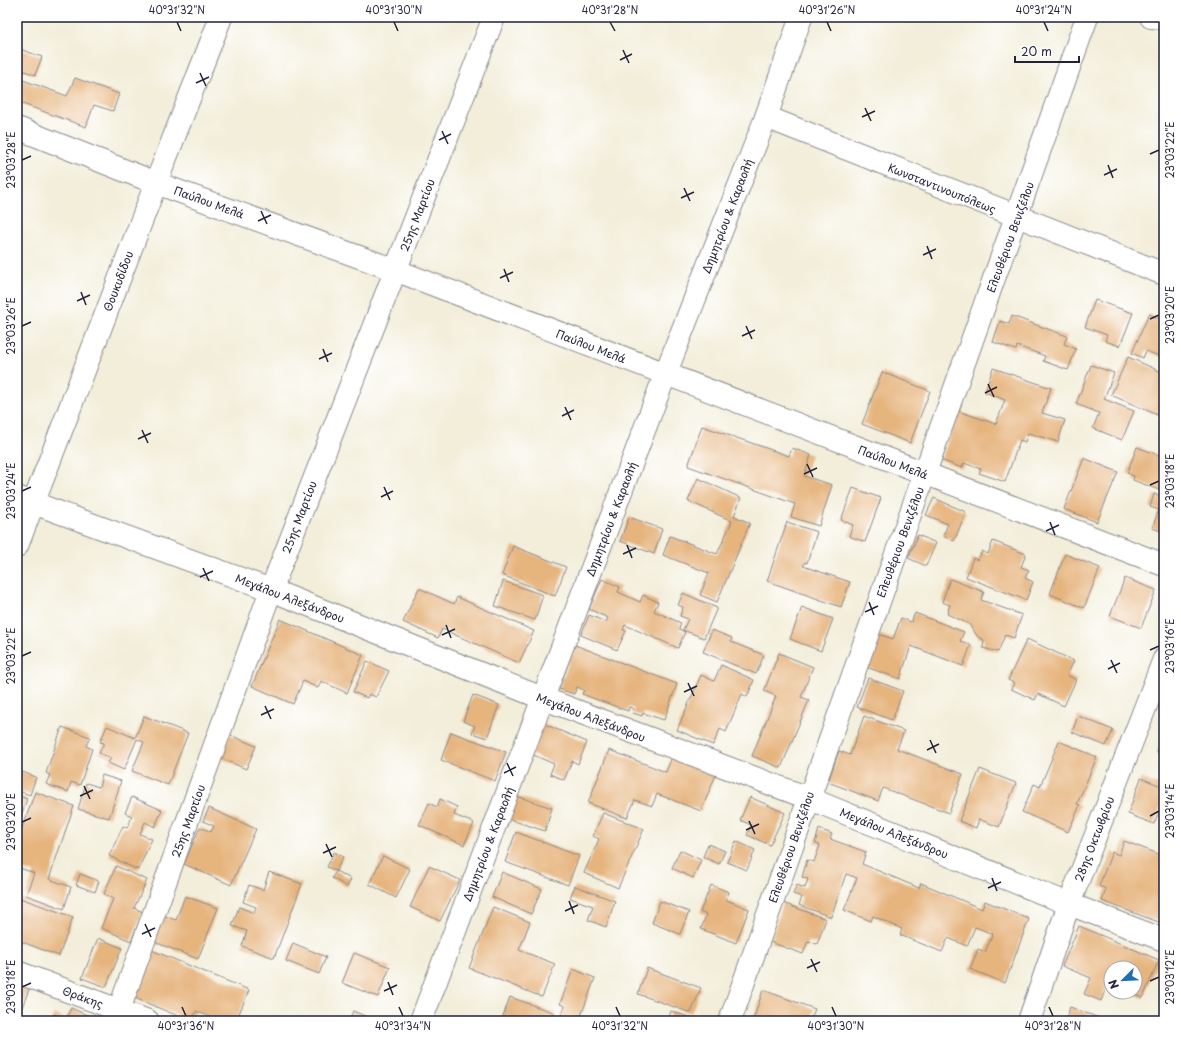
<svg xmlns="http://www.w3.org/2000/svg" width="1181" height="1038" viewBox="0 0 1181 1038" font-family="'Playpen Sans',sans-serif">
<rect width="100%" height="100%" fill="#fff"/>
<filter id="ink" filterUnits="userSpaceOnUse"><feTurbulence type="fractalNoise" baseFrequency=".025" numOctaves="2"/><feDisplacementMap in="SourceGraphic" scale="8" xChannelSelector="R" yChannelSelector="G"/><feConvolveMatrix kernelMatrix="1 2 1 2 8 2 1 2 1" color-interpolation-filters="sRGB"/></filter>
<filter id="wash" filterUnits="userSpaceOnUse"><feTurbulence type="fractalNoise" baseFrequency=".012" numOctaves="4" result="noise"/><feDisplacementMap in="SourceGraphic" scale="16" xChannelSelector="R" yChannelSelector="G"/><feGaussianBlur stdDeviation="0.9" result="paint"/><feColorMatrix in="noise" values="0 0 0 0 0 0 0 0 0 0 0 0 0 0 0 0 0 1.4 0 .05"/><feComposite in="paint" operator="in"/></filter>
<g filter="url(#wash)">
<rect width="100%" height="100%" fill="#f3eeda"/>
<g id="blocks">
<g fill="#e6b47d">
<path d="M17,48L42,57L35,75L17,68Z"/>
<path d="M75,78L119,94L113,111L94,105L86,127L17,102V89L20,79L67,96Z"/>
<path d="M1095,300L1133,313L1120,346L1105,341L1107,335L1085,327Z"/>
<path d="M1149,314L1164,321V358L1146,351L1143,358L1132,353Z"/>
<path d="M1012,316L1067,336L1064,344L1076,349L1068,370L1043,361L1045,356L1017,346L1016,350L993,342L1000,321L1009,324Z"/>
<path d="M1128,357L1164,373V407L1160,416L1111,395Z"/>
<path d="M1091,365L1114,373L1104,399L1134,411L1122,440L1093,428L1099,413L1076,404Z"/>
<path d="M993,368L1051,388L1042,413L1065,420L1058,442L1028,433L1025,442L1020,440L1005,482L979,473L981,469L964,463L962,468L941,460L958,411L996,424L1005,400L985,392Z"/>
<path d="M882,372L930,391L910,443L862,424Z"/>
<path d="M702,426L789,456L792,448L811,455L804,476L832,485L819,526L791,517L795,504L688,466Z"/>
<path d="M1137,447L1164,457V492L1133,480L1134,476L1127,473Z"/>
<path d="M1084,458L1118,472L1097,522L1064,509Z"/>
<path d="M698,478L741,498L734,516L750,523L717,602L700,595L709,573L663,555L670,536L717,554L732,521L688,501Z"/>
<path d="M853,488L881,498L865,542L849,536L853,525L841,520Z"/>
<path d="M1154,494L1164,498V532L1152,528L1159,510L1150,507Z"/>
<path d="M934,498L966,512L954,541L943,536L948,524L926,515Z"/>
<path d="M629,517L662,529L654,554L620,541Z"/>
<path d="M787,522L817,532L807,563L805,562L803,566L850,582L841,607L767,581Z"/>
<path d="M918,535L936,543L926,566L908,558Z"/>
<path d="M993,541L1026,554L1021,567L1029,570L1025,578L1033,582L1026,600L966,577L973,558L978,560L982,551L988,554Z"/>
<path d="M513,546L566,567L555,596L502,575Z"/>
<path d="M1065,554L1100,568L1084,608L1050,594Z"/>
<path d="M1125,578L1156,590L1141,628L1110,616Z"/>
<path d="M602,579L620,587L618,592L640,602L643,595L658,602L654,611L681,623L679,629L685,632L678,648L625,625L623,630L626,631L617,650L581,635L589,615L606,622L608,618L589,609Z"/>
<path d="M950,579L984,592L981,600L1022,615L1014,638L1005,635L998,652L983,648L984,640L978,637L969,624L947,614L950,605L942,602Z"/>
<path d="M503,581L543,595L535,620L495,606Z"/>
<path d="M419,588L454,604L457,597L534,631L519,663L442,629L438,638L403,622Z"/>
<path d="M683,593L717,608L704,638L683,630L688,619L680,616L683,607L678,605Z"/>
<path d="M802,607L833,619L821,651L790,639Z"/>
<path d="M915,613L964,632L960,641L971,645L963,666L911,646L900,679L866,667L878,634L893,639L901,618L911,622Z"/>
<path d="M280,619L363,655L347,693L321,681L318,688L303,681L293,704L252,686Z"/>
<path d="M712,630L732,638L731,642L764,655L756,674L703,652Z"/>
<path d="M1027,639L1074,661L1067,675L1076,680L1064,706L1038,694L1035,700L1011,689L1014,683L1008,680Z"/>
<path d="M575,645L677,684L664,720L643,713L642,716L633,713L634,709L629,707L628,711L582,694L584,690L577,687L574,694L559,689Z"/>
<path d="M779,653L813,667L801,697L809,700L781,768L752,756L776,696L764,691Z"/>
<path d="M367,661L389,671L376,697L369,694L367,698L353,692Z"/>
<path d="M721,665L754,680L747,697L742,694L726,732L720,729L713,745L677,730L701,675L714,681Z"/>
<path d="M868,678L903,691L892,720L857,707Z"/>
<path d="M473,695L499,705L487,738L472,733L475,726L463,721Z"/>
<path d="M144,716L188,733L168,785L132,771L144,742L137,739L124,770L108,763L111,758L99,753L104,743L100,742L107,726L135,738Z"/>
<path d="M864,716L904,731L897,749L963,774L949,813L883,788L878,801L828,782L839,751L850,755Z"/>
<path d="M1078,716L1113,730L1106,746L1072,732Z"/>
<path d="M544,724L587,742L578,764L572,761L564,780L550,774L554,764L531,754Z"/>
<path d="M62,727L90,737L86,746L92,749L80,785L71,782L68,792L46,784L50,775L46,773Z"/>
<path d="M451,732L506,752L495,781L441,760Z"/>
<path d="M1164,734V754L1157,752Z"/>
<path d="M230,735L256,746L246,769L220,758Z"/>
<path d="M1059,741L1097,757L1077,804L1080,805L1068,832L1022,812L1034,784L1040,787Z"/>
<path d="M609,750L666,772L673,754L717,772L701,811L657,794L652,806L635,800L627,818L588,803Z"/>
<path d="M980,769L1016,783L999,827L979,819L976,828L959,821Z"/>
<path d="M17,770L36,777L30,795L22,792L20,796L27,799L22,813L17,811Z"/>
<path d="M102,775L121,781L109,818L78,809L86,783L99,787Z"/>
<path d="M1141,778L1164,787V798L1154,824L1128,814Z"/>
<path d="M35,792L74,806L49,879L71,887L64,909L26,895L34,873L17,867V843Z"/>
<path d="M513,795L552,808L545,831L505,818Z"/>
<path d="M132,797L162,810L155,827L145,822L140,834L152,839L138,870L109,856L123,826L127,828L132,816L125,813Z"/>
<path d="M750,797L785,813L770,845L747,835L751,825L740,820Z"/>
<path d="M440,799L457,807L454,815L474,823L464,845L419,825L429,803L437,807Z"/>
<path d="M209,808L256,829L231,885L184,864L200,827L211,832L214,826L203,821Z"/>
<path d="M603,813L644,829L618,888L584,873L599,839L593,836Z"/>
<path d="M819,829L832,834L830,839L866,852L862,864L919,888L921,883L982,909L985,901L1029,919L1005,983L970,969L978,949L985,952L993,934L975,927L967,946L948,938L942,952L900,935L902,929L873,916L871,921L844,910L857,878L846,874L831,917L799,905L802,897L793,894L797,885L805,888L808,879L802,877L807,860L814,862L820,845L815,843Z"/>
<path d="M516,832L579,856L568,885L505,862Z"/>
<path d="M736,841L755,850L747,870L727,862Z"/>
<path d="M1124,841L1164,856V924L1102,901L1106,889L1099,886L1112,852L1119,855Z"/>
<path d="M708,844L725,851L719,864L703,857Z"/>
<path d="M680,850L701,860L693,878L672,868Z"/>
<path d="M334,852L343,857L336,871L351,879L347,887L332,878L336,871L327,867Z"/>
<path d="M383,856L410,869L396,898L369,884Z"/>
<path d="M116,866L147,880L134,908L143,912L131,941L101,928L113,899L104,894Z"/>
<path d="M429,866L460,880L440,921L410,907Z"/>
<path d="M269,872L302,884L274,958L242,946L247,931L232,926L239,907L254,913L256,907L243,902L249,885L263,890Z"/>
<path d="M502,872L542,889L531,914L492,897Z"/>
<path d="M80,874L99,881L95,892L76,885Z"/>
<path d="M711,885L729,892L726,900L749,909L736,943L701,929L706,915L700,912Z"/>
<path d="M575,886L615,901L606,927L588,920L593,906L570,898Z"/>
<path d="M185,896L218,908L198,959L152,941L162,915L176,920Z"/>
<path d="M20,898L73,917L59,956L17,940V906Z"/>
<path d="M660,901L689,912L680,934L652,923Z"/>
<path d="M783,903L826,919L817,944L808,941L803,954L770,942Z"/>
<path d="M493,907L530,922L519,950L555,964L542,997L469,968Z"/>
<path d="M1079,926L1159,960L1143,998L1129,992H1135V968H1111V984L1108,983L1101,1001L1084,994L1091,978L1062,966Z"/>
<path d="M98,938L122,948L106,987L82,978Z"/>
<path d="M293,943L326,957L319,974L286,961Z"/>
<path d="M149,949L249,990L236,1021H220L196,1011L192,1021H190L130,996Z"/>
<path d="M354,953L390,967L378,997L342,983Z"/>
<path d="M647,968L701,988L691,1013L638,994Z"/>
<path d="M573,969L595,978L579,1021H565L560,1019L565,1006L560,1004Z"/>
<path d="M17,982L30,987L17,1020Z"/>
<path d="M763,990L815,1009L810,1021L753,1020Z"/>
<path d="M510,997L555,1013L552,1021H501Z"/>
<path d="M1070,1007L1107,1021H1065Z"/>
<path d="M71,1008L96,1019V1021H51L54,1014L66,1019Z"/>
<path d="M353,1011L377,1021H349Z"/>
<path d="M671,1011L701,1021H668Z"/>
</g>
</g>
</g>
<g filter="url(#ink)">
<use href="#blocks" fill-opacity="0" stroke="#8a888a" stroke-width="1"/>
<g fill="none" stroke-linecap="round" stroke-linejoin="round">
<g stroke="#8a888a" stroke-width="24">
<g id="minor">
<path d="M1151,17L1164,18"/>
<path d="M766,117L1164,274"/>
<path d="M17,128L156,183L395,270L1164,565"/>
<path d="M17,497L271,590L542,698L808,798L1069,904L1164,940"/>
<path d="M17,546L156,183L221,17"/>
<path d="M17,972L148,1021"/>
<path d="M115,1021L271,590L494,17"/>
<path d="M421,1021L665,375L766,117L801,17"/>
<path d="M730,1021C847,686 970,352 1087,17"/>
<path d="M1029,1021L1069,904L1164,659"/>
</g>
</g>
<use href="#minor" stroke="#fff" stroke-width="22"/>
</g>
</g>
<path fill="none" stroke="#22223b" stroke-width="1.5" d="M177,22L181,31M394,22L398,31M610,22L615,31M827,22L831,31M1044,22L1048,31M623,50L629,63M620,60L632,54M200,73L206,86M196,83L209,77M865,108L871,121M862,117L875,111M442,131L448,144M439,140L451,134M1150,154L1159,150M22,160L31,156M1108,165L1113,178M1104,175L1117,169M684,188L690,201M681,198L694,192M261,211L267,224M258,221L271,215M927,246L932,259M923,255L936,249M504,269L509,282M500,278L513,272M81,292L86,305M77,301L90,295M1150,319L1159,315M22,326L31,322M746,326L752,339M742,336L755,330M323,349L328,362M319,359L332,353M988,384L994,397M985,393L997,387M565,407L571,420M562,416L574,410M142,430L148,443M138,439L151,433M807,464L813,477M804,474L817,468M1150,485L1159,481M384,487L390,500M22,491L31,487M381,497L393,491M1050,522L1055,535M1046,531L1059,525M627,545L632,558M623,554L636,548M203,568L209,581M200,577L213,571M869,602L874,615M865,612L878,606M446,625L451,638M442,635L455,629M1150,650L1159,646M22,656L31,652M1111,660L1117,673M1108,669L1120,663M688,683L694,696M684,692L697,686M265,706L271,719M261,715L274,709M930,740L936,753M927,750L939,744M507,763L513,776M504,773L516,767M84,786L90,799M80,796L93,790M1150,816L1159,811M749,821L755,834M22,822L31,818M746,830L759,824M326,844L332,857M323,853L336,847M992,878L997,891M988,888L1001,882M569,901L574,914M565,911L578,905M145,924L151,937M142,934L155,928M811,959L817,972M807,968L820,962M1150,981L1159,977M388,982L393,995M22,987L31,983M384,991L397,985M182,1007L186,1016M399,1007L403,1016M616,1007L620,1016M832,1007L836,1016M1049,1007L1053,1016"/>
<g text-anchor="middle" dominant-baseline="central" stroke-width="3.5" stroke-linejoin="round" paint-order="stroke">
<g font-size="11" fill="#22223b" stroke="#fff">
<text transform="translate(942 188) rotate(22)">Κωνσταντινουπόλεως</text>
<text transform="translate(209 202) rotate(20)">Παύλου Μελά</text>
<text transform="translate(417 215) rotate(-69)">25ης Μαρτίου</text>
<text transform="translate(727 216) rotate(-69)">Δημητρίου &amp; Καραολή</text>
<text transform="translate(1010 237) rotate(-70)">Ελευθέριου Βενιζέλου</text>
<text transform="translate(118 281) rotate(-69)">Θουκυδίδου</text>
<text transform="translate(591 346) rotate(21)">Παύλου Μελά</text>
<text transform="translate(893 462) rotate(21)">Παύλου Μελά</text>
<text transform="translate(299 517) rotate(-69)">25ης Μαρτίου</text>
<text transform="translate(611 519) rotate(-69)">Δημητρίου &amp; Καραολή</text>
<text transform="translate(900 542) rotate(-70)">Ελευθέριου Βενιζέλου</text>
<text transform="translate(290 598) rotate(21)">Μεγάλου Αλεξάνδρου</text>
<text transform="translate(591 717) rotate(21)">Μεγάλου Αλεξάνδρου</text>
<text transform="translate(188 821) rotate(-70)">25ης Μαρτίου</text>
<text transform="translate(894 833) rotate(22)">Μεγάλου Αλεξάνδρου</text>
<text transform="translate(1094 839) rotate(-69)">28ης Οκτωβρίου</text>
<text transform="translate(488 844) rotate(-69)">Δημητρίου &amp; Καραολή</text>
<text transform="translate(791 847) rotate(-71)">Ελευθέριου Βενιζέλου</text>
<text transform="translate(83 997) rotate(20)">Θράκης</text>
</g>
</g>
<rect width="1181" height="1038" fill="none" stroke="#fff" stroke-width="44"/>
<g transform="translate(1123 980) rotate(246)"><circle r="19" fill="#ffffff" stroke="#a7a7b1"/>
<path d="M0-3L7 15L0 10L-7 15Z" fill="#1f6fb2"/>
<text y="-6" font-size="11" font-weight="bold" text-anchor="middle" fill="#22223b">N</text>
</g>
<path d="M1015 56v6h64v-6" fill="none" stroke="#22223b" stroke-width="2"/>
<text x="1021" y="56" font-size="12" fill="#22223b" stroke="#ffffff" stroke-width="3" paint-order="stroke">20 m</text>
<rect x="22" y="22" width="1137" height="994" fill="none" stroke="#22223b" stroke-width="1.5"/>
<g font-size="10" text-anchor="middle" fill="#22223b">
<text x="177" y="14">40°31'32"N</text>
<text x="394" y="14">40°31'30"N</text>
<text x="610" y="14">40°31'28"N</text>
<text x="827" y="14">40°31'26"N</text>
<text x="1044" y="14">40°31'24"N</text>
<text transform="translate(1170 150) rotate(-90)" y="4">23°03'22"E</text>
<text transform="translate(11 160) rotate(-90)" y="4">23°03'28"E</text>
<text transform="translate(1170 315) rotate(-90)" y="4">23°03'20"E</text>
<text transform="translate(11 326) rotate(-90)" y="4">23°03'26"E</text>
<text transform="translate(1170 481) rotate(-90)" y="4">23°03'18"E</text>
<text transform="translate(11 491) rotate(-90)" y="4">23°03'24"E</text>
<text transform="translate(1170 646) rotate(-90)" y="4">23°03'16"E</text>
<text transform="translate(11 656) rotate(-90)" y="4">23°03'22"E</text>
<text transform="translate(1170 811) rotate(-90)" y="4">23°03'14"E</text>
<text transform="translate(11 822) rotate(-90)" y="4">23°03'20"E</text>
<text transform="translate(1170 977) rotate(-90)" y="4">23°03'12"E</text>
<text transform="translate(11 987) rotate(-90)" y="4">23°03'18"E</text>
<text x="186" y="1030">40°31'36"N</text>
<text x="403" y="1030">40°31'34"N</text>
<text x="620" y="1030">40°31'32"N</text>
<text x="836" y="1030">40°31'30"N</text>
<text x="1053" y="1030">40°31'28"N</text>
</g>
</svg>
